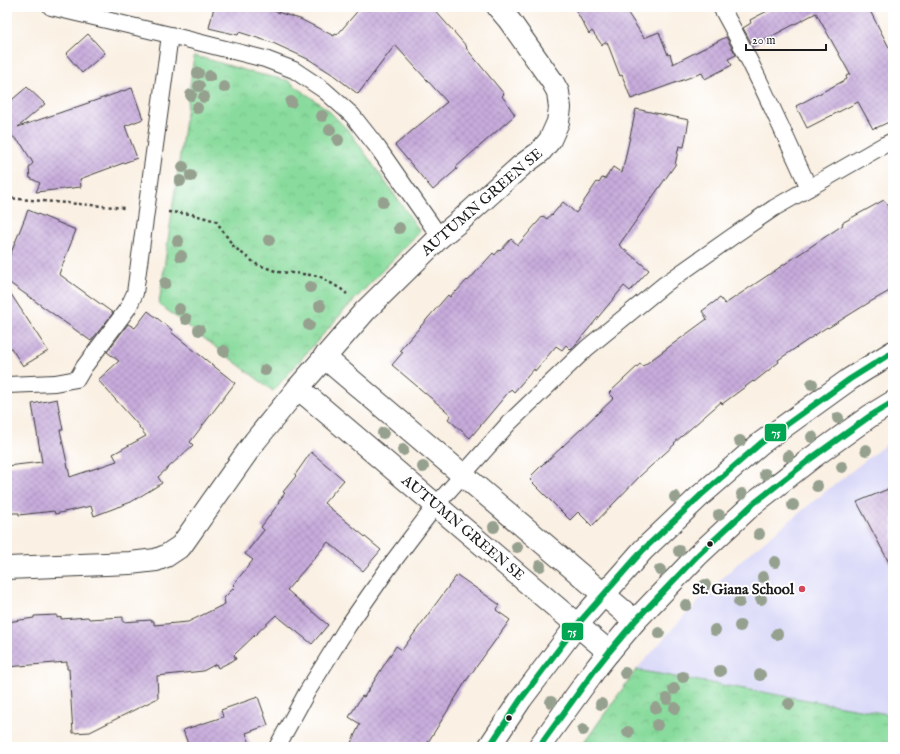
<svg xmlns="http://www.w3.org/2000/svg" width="900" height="754" viewBox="0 0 900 754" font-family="'IM FELL English',serif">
<defs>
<pattern id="park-crowns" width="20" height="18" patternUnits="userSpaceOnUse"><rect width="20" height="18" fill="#88db9c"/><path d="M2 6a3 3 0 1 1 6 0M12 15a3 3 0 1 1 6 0" fill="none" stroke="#75bb86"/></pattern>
<pattern id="building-cross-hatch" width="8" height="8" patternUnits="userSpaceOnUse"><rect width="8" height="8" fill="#c7acdc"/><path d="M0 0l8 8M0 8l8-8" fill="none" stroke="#aa93bc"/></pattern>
</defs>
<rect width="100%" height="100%" fill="#fff"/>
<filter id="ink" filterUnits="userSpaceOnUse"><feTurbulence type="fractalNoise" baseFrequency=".025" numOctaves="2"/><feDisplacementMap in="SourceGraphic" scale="8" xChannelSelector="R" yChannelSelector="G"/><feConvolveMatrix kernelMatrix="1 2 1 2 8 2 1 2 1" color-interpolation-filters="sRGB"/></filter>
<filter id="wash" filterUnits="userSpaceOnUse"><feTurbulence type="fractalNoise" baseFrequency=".012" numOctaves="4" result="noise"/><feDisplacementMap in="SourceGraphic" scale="16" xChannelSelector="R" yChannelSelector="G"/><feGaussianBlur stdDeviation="0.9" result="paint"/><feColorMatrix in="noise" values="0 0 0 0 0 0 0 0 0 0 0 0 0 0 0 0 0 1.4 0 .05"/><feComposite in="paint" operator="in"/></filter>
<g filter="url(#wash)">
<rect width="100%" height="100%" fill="#faf0e3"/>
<path fill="#d8d7f8" d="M893,439V715L636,670L683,617L740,561L825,492Z"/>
<g fill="url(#park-crowns)" stroke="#527c5c">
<path d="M194,56L207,59L254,73L287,80L327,109L350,132L420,231L342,313L273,391L159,304Z"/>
<path d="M636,670L893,715V747H581Z"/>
</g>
<g id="blocks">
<g fill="url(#building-cross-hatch)">
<path d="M214,7H261L300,19L334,36L335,34L337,35L361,7H432L467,47L466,48L504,94L502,96L515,115L456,167L457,169L433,190L395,145L447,102L395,45L358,94L332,74L310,60L273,43L239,32L238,35L209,28Z"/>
<path d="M574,7H624L644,38L659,32L668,55L670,54L673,64L726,37L736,55L728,59L732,65L705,79L702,73L631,99L622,75L620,76L607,42L602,45L592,31L589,34Z"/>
<path d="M775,7H868L893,55V120L876,128L875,127L873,129L858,102L807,128L796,106L847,79L846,76L850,74L816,13L753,46L743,28L751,23L750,20Z"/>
<path d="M88,34L105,53L82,73L66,54Z"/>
<path d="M27,87L45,104L18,127L132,88L143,119L125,126L137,158L80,179L81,187L36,192L40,183L30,178L29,168L33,163L22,145L10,134L7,137V104Z"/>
<path d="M636,109L689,120L684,147L679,146L675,165L619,245L649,270L630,291L624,286L571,350L566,345L562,350L556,346L535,371L534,369L514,392L511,389L470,438L448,419L451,415L392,365L403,352L400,350L448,295L450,297L455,291L456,292L467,280L468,281L493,253L495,255L499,250L500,251L511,239L518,245L543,216L547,219L551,214L552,215L563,202L576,213L597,182L599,183L602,178L605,179L613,167L622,173Z"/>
<path d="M884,200L893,212V289L870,302L828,328L827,327L778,360L779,362L754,382L753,381L722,404L721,402L674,443L675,444L640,476L592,526L578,512L570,520L530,480L532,478L531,476L544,463H545L614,398L609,393L640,364L643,366L707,319L702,311L720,298L725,304L843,225L842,223Z"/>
<path d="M28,210L76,230L59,274L113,313L91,341L7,281V263Z"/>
<path d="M7,288L48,351L23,366L7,342Z"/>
<path d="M148,311L172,330L171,332L235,383L190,442L193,445L158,477L162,483L131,502L94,516L91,506L55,514L54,511L19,515V513H11L7,475V466L42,462L32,404L57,399L63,430H60L70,477L117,461L113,454L146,436L139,427H140L98,380L119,361L107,352L128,324L135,328Z"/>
<path d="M311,452L344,480L324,503L381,550L363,571L328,542L287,590L328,625L312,644L276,615L234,655L236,659L218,668L216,664L203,671L157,676L158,698L90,732L73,733L69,669H67V662L7,667V622L34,618V616L57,615V618L61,617V619L88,617L89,619L123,617V622L151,620V621H154V625L188,622L225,604L224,598L235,587L233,585L253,560L245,554L264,530L261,527L279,503L278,502L285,493L283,492L296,476L295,475Z"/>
<path d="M893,487V570L857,502Z"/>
<path d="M457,575L500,605L496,610L510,620L466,681L425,747H349L360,724L349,717L362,696L364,697L396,646L402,650Z"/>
<path d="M258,697L268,725L246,733L251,747H189L183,730L223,717L221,710Z"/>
</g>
</g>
</g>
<g filter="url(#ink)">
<use href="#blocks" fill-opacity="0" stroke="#3d3c3a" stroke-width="1"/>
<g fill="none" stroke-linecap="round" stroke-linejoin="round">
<g stroke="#3d3c3a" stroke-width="18">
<g id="lane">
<path d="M51,7L170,35L265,59L294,70L324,90L352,115L378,148L440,237"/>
<path d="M721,7C754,66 781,127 809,188"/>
<path d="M7,385L55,383L77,379L84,367L128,308L135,293L170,35"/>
<path d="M277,747L307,692L348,626L389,567L436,505L509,423L587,348L665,284L736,234L774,208L884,145L893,141"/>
</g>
</g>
<g stroke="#3d3c3a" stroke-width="24">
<g id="street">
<path d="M324,357L635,621"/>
<path d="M298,388L609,652"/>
<path d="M7,568L130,563L156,560L166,556L181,546L255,441L298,388L365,311L440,237L461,220L521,166L540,152L550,140L558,122L560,108L558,92L552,81L509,20L498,7"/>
</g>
</g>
<g stroke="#3d3c3a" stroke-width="24">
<g id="secondary">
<path d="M489,747L521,699L577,625L643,550L701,495L761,443L850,379L893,352"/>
<path d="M539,747L597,667L609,652L635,621L698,555L753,504L813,457L870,416L893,402"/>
</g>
</g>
<g stroke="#3d3c3a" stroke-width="2.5" stroke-dasharray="3 3" stroke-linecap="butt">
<path d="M7,198L125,208"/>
<path d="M168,212L191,214L216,221L234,247L256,264L278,272L294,273L319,276L341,289L347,294"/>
</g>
<use href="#lane" stroke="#fff" stroke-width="16"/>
<use href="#street" stroke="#fff" stroke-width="22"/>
<use href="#secondary" stroke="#fff" stroke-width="22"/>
<g stroke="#fff" stroke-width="9">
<g id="bus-1">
<path d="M489,747L521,699L577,625L643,550L701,495L761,443L850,379L893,352"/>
<path d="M539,747L597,667L609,652L635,621L698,555L753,504L813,457L870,416L893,402"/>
</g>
</g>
<use href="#bus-1" stroke="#00a651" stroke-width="6"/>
</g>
<g fill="#95a08e">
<circle cx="198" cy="73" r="6"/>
<circle cx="210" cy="76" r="6"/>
<circle cx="199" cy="86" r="6"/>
<circle cx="224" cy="87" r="6"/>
<circle cx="191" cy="95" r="6"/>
<circle cx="204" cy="97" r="6"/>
<circle cx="291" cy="102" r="6"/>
<circle cx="197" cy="108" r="6"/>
<circle cx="322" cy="116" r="6"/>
<circle cx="330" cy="130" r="6"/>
<circle cx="338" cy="140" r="6"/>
<circle cx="183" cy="167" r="6"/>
<circle cx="191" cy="176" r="6"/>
<circle cx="180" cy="181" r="6"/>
<circle cx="383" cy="202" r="6"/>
<circle cx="399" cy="228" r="6"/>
<circle cx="269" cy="240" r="6"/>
<circle cx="178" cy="241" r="6"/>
<circle cx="181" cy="256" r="6"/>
<circle cx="165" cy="283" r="6"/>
<circle cx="310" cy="287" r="6"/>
<circle cx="320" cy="306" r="6"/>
<circle cx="179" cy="309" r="6"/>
<circle cx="186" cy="319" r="6"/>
<circle cx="309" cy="325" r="6"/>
<circle cx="199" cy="330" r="6"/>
<circle cx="224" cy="351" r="6"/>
<circle cx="265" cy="370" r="6"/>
<circle cx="812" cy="384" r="6"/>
<circle cx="838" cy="418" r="6"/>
<circle cx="383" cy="433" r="6"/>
<circle cx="812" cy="437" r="6"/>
<circle cx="740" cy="441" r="6"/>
<circle cx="403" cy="450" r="6"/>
<circle cx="866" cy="450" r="6"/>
<circle cx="788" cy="456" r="6"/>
<circle cx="423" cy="467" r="6"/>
<circle cx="842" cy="467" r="6"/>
<circle cx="765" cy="474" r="6"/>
<circle cx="817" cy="486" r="6"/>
<circle cx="742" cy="494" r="6"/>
<circle cx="675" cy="497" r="6"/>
<circle cx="793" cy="505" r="6"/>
<circle cx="719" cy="515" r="6"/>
<circle cx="494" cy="527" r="6"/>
<circle cx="759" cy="534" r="6"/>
<circle cx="517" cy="547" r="6"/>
<circle cx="679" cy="551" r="6"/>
<circle cx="775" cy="562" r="6"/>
<circle cx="540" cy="566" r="6"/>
<circle cx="660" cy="570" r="6"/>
<circle cx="763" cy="577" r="6"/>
<circle cx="705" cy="585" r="6"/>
<circle cx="761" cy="599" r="6"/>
<circle cx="739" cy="602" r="6"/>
<circle cx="686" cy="605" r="6"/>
<circle cx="740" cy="626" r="6"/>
<circle cx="715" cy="630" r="6"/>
<circle cx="659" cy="633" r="6"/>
<circle cx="777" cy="634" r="6"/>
<circle cx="720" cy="671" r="6"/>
<circle cx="625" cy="673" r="6"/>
<circle cx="760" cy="675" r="6"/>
<circle cx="683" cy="677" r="6"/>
<circle cx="674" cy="689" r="6"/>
<circle cx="667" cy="699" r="6"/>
<circle cx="551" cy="702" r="6"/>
<circle cx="601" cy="704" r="6"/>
<circle cx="789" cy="704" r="6"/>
<circle cx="656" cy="708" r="6"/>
<circle cx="675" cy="708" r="6"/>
<circle cx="657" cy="725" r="6"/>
<circle cx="583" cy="730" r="6"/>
<circle cx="628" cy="732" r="6"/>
</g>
</g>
<g fill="#1c1c1c" stroke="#fff" stroke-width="1.5">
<circle cx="710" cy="544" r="3.5"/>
<circle cx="509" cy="718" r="3.5"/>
</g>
<circle fill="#d1495b" stroke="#fff" stroke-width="1.5" cx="802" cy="589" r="4"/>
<g text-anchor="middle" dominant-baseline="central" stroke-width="4" stroke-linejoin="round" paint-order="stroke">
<g font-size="15" fill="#1c1c1c" stroke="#fff">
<text transform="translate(482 202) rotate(-41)">AUTUMN GREEN SE</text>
<text transform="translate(463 528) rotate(40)">AUTUMN GREEN SE</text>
</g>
<g font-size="15" font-weight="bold" fill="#1c1c1c" stroke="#fff" text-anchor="end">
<text x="794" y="589">St. Giana School</text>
</g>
</g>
<g stroke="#fff" stroke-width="1.5">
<rect x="764" y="423" width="23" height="19" rx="4" fill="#00a651"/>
<rect x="561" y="622" width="23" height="19" rx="4" fill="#00a651"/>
</g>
<g font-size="11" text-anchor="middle" font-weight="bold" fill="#fff">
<text x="776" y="436">75</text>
<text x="572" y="635">75</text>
</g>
<rect width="900" height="754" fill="none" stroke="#fff" stroke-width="24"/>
<path d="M746 44v6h80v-6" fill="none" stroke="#1c1c1c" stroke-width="2"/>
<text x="752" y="44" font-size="12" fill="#1c1c1c" stroke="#ffffff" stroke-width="3" paint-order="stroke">20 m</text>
</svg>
